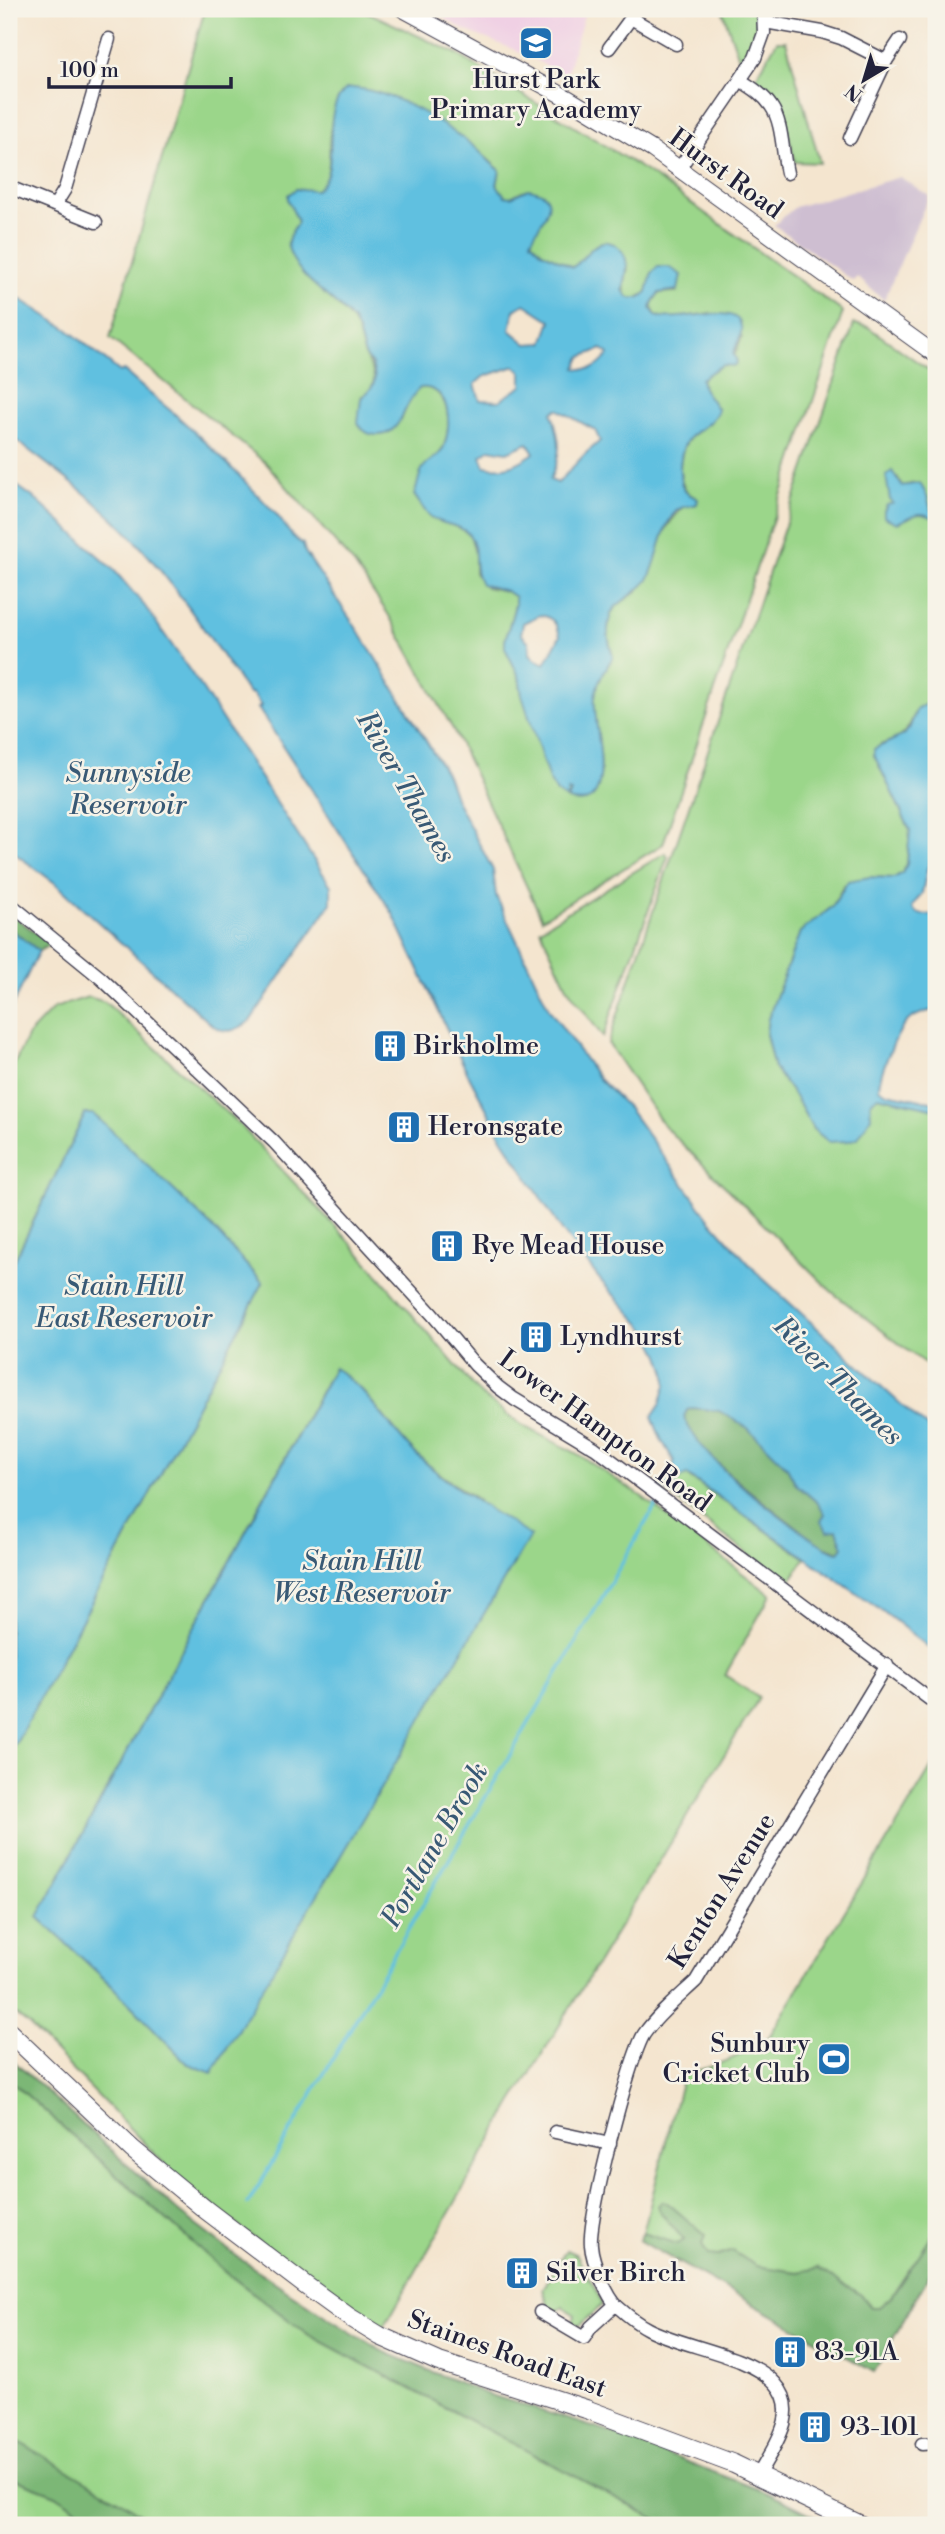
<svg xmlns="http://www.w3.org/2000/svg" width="945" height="2534" viewBox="0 0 945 2534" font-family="'Libre Bodoni',serif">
<rect width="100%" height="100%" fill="#f7f3e8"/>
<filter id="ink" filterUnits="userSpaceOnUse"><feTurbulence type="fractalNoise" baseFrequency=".0143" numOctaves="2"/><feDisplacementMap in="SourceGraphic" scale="14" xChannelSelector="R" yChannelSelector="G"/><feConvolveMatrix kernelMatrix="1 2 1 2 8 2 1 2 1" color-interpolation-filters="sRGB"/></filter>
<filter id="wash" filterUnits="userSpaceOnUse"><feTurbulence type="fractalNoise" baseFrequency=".00686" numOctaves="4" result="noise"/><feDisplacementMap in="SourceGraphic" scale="28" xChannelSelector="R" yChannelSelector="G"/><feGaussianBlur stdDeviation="1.57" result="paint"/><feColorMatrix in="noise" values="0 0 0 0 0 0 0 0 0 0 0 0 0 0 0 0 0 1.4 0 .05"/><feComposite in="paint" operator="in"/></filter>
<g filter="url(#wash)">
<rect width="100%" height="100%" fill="#f4e5cf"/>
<path fill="#f0d0e4" d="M429,9H586L566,76L518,51L464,30Z"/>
<path fill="#cebed1" d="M900,177L929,196L884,300L857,277L853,281L774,225L795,207Z"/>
<g fill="#9bd68a" stroke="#5e7c62" stroke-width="2" fill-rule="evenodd">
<path d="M205,9H361L455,53L646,171L843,312L663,844L542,919L454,731L388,614L354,564L266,463L110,338ZM391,97L421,113L472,145L500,170L497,185L505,197H511L522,191L533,236L531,241L542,252L573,267L577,265L628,267C624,285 618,313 647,292L652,273L676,292L659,293L651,305L656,316L670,319L710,313L742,337L734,356L701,379L712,420C705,426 696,431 690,438C677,451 675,490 695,497C681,509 668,521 661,539C654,560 654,569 639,589C632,598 615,602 611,614C605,629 609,643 613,657C605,670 596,683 594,698C591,728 618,785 582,801L568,799L571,792L567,791V798L533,726L522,695L519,676L505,648V641L515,605V597L506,591L486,587L475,573V553L470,535L460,528L431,518L423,468C429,463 436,459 440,453C454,433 452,385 420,388L411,395L402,418L362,396L370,392C378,377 372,370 366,358C359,344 361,330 350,318C329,295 303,280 290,251C284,239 296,232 298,221C299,211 296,199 296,189L316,191C334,177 328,152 330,133C331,122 335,111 338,100Z"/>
<path d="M722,9H755C760,31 755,49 742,67Z"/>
<path d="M777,41H786L820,163L795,162L781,102L755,79Z"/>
<path d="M854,324L868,327L936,375V513L931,510L927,496L915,483L902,486L898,478L892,504L906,519C917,512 925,513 936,519V701L917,708C908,732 905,737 880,745L874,755L910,830L907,864L903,872L894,878L870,877L844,885L832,907L800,932L768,1019L766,1034L774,1068L796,1098L813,1129L869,1108L873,1099L878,1096L936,1109V1203C929,1216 930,1225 936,1238V1372L832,1292L664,1126L608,1043Z"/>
<path d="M665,853L668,856L603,1037L568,989L540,929Z"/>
<path d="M88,997L105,1002L241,1126L350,1242L480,1394L523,1426L576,1453L641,1496L771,1595L725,1675L759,1698L511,2105L383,2329L245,2232L178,2178L29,2025L9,2009V1756L263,1283L212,1227L93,1114H85L9,1272V1075L28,1035L54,1008ZM333,1369C365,1384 390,1429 416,1454C435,1472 456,1486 478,1500L188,2064L111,1985L38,1917Z"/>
<path d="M686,1475L805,1558L788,1584L669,1494L676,1481Z"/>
<path d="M936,1760V2263L874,2372L639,2240L643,2233L683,2074C715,2067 742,2057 769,2037Z"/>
<path d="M9,2079L228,2274L309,2335L667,2525H9Z"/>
<path d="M566,2250L577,2255L603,2304L579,2326L573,2323L575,2315L563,2307L555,2313L550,2310L543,2289Z"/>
</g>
<g fill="#7cb776" stroke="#4f6c58" stroke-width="2">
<path d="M9,913L51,944L39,951L9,928Z"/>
<path d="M693,1408L719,1411L748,1428L787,1467L796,1484L819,1504L837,1530L843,1547L839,1552L821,1545L809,1537C775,1509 696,1458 684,1416L687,1410Z"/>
<path d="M9,2057L180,2213L242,2260L328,2318L382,2351L484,2393L612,2433L768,2493L831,2524L667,2525L309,2335L228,2274L11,2081L9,2079Z"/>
<path d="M662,2201L669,2204L705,2235L702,2245L708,2255L718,2256L733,2251L756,2266L798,2272L818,2268L861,2295L871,2307H879L891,2297L936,2230V2263L874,2372L639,2240L643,2233L678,2244L684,2240L660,2212L658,2206Z"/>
<path d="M9,2439L15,2440L115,2497L157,2525H102L56,2495L9,2477Z"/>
</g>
<g fill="#61c0e0" stroke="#42718e" stroke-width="2" fill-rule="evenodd">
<path d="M354,88C396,92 438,120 472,145C482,152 489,163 500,170L497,185L505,196L511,197L528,189C568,195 539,222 531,241L542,252L573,267C582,261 588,249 598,244C603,240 609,242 614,244C632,255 627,273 623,290L629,298H639L647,292L652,273L657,267H669L681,275L678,290L659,293L653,301L651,308L656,316C682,325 768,289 733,353L737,361L735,366L722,365L701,379L703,388L718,410C713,423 700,428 690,437C679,448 677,477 684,490C688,495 693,496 698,499L697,504C692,506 686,506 681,508C661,518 659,564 647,581C638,593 615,603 611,614C605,629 609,643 613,657C605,670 597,682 595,697C591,721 623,816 568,800L571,792L568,791L566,799L557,793L549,780L522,695L519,676L505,648V641L515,605V597L506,591L481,584C471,567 479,549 470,536C461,523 442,526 431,517C424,512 419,501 414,495C418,487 418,475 423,468C428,460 438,458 443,449C452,428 452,385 420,388C403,401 403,437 376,435C367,435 362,430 358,423L361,398C372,389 379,382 372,365C371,362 367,360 366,357C360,345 361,333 353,321C333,296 297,280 288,247C286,239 294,229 298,222L288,200V195L296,189L316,190C344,170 317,114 346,89ZM525,304L551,321L543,343L527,344L510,330L514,310ZM602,349L609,354C599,367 592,372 576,368L581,357ZM515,366L522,373V386L499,401L480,400L475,384L483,377ZM557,409L595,430L600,441L585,454L558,483L550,480C562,451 561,443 552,413ZM528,443L534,453C518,464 505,471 485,466L481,456L490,449L507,452ZM540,615C553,617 557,624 560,636L545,664L536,660L530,654L529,642L521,634L523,623Z"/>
<path d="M9,292L67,329L120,372L123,370C140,386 159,401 177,416C211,446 243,479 274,512C284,522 290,538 303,544L305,552L365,641L447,775L456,800L493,870L496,896L549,1009L599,1079L628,1108L710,1220L758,1274L917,1419L936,1434V1653L889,1616L687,1475L676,1481L671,1493L660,1487L673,1474L674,1461L661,1439L652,1417L660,1405L666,1385V1373L660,1355L648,1332L602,1282L563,1232L503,1140L466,1070L393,914L258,708L261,706L252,693L249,694C210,639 173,580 126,531C91,495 48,465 9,435ZM693,1408L719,1411L748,1428L787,1467L796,1484L819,1504L825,1514L821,1521L828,1531L837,1530L843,1547L839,1552C822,1552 733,1480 718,1464C706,1451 689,1433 684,1416L687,1410Z"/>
<path d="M892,471L902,486L920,483L927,496L931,510L936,513V519C917,509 915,516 897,523L884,517V511L887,505L893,503L890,500L886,476Z"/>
<path d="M9,480L34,498L113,569L144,605L199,684L331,886V903L250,1021C236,1031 227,1035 212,1025L55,883L9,849Z"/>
<path d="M936,701V848L927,869L922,893L912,907C916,917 927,915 936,914V1010C927,1011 917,1014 909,1020C898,1028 879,1074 879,1088L887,1093L936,1103V1109L878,1096L870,1103L871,1117L858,1138L848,1141L829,1142L813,1129L796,1098L774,1068L766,1034L768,1019L800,932L832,907L848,881L870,877L894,878L903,872L907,864L910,830L874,755V749L904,735L910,727L917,708Z"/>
<path d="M9,928L39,951L9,1013Z"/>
<path d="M85,1114H93L110,1129L212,1227L263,1283L9,1756V1272Z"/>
<path d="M334,1368C367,1388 388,1427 416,1454C449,1486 492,1510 530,1536L212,2073L188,2064L111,1985L38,1917Z"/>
</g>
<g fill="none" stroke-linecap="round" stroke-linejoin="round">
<path stroke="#61c0e0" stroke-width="3.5" d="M248,2204L656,1505"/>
</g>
</g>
<g filter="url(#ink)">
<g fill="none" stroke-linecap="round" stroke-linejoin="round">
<g stroke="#423f51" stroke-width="15">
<g id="minor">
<path d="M631,18L676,44"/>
<path d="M765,22L822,32L841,38L886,61"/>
<path d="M609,48L631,18L635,9"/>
<path d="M740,80C751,87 763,94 771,106C783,123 782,152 787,173"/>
<path d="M850,138L886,61L900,40"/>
<path d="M679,169L755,58L764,33L763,9"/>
<path d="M9,187L96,222"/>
<path d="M55,205L65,189L109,39"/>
<path d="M9,903L102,979L274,1142L432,1314L475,1365L498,1387L514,1399L595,1448L936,1704"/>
<path d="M555,2132L610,2144"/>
<path d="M540,2312L584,2338L591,2327L615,2305"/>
<path d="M922,2444L936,2443"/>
<path d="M759,2474C773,2447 802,2412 775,2383C750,2355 683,2347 648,2329C638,2324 627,2315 618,2307C607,2297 592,2261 591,2245C588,2217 629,2058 644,2034C658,2014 679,1997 696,1981L887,1665"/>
</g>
</g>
<g stroke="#423f51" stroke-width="18">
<path id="major" d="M403,9L569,99L653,150L936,355"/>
</g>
<g stroke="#423f51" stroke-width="20">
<path id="highway" d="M9,2032L132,2149L206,2210L305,2285L349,2317L380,2336L439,2362L586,2409L734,2464L861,2525"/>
</g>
<use href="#minor" stroke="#fff" stroke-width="12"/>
<use href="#major" stroke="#fff" stroke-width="16"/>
<use href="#highway" stroke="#fff" stroke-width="18"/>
</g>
</g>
<defs>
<g id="school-square" transform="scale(1.75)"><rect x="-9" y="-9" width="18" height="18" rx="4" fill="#1f6fb2" stroke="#f7f3e8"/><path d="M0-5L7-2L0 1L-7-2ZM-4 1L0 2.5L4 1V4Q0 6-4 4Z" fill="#fff"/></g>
<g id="building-square" transform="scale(1.75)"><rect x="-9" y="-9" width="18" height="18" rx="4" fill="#1f6fb2" stroke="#f7f3e8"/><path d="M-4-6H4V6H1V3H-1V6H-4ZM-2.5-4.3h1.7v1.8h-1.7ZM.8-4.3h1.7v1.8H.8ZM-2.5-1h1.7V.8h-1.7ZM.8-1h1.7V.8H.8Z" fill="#fff"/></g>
<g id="stadium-square" transform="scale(1.75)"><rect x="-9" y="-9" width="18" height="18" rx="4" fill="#1f6fb2" stroke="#f7f3e8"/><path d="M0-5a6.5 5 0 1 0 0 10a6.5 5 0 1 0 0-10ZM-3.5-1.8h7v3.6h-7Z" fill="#fff"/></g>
</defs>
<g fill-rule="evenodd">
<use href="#school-square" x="536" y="43"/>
<use href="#building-square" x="390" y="1046"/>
<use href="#building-square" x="404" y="1127"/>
<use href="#building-square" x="447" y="1246"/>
<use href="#building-square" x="536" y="1337"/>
<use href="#stadium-square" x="834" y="2059"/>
<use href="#building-square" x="522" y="2273"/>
<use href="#building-square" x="790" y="2352"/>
<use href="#building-square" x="815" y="2427"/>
</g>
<g text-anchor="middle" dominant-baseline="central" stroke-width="5" stroke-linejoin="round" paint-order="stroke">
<g font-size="26" fill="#22223b" stroke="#f7f3e8" text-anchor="start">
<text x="536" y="80" text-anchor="middle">Hurst Park<tspan x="536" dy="30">Primary Academy</tspan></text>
<text x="414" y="1046">Birkholme</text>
<text x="428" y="1127">Heronsgate</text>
<text x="472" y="1246">Rye Mead House</text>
<text x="560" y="1337">Lyndhurst</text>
<text x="810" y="2044" text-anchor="end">Sunbury<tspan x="810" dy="30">Cricket Club</tspan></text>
<text x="546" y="2273">Silver Birch</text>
<text x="814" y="2352">83-91A</text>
<text x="840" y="2427">93-101</text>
</g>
<g font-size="26" fill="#22223b" stroke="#f7f3e8">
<text transform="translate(726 174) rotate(36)">Hurst Road</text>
<text transform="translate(605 1431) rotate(36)">Lower Hampton Road</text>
<text transform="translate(722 1891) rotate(-58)">Kenton Avenue</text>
<text transform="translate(507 2354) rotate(20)">Staines Road East</text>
</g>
<g font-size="28" font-style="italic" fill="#385975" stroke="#f7f3e8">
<text x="128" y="773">Sunnyside<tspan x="128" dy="32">Reservoir</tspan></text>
<text transform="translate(406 787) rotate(60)">River Thames</text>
<text x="124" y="1286">Stain Hill<tspan x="124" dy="32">East Reservoir</tspan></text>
<text transform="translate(838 1381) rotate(45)">River Thames</text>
<text x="362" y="1561">Stain Hill<tspan x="362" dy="32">West Reservoir</tspan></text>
<text transform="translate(435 1845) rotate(-60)">Portlane Brook</text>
</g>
</g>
<rect width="945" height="2534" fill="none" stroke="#f7f3e8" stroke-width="35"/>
<g transform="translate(864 80) rotate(218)" stroke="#f7f3e8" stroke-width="5" paint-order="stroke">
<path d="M0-5L12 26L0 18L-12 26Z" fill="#22223b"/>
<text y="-10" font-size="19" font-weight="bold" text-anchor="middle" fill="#22223b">N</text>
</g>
<path d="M49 77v10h182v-10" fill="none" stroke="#22223b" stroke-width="3.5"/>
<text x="60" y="77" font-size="21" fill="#22223b" stroke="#f7f3e8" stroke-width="5" paint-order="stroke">100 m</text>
</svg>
